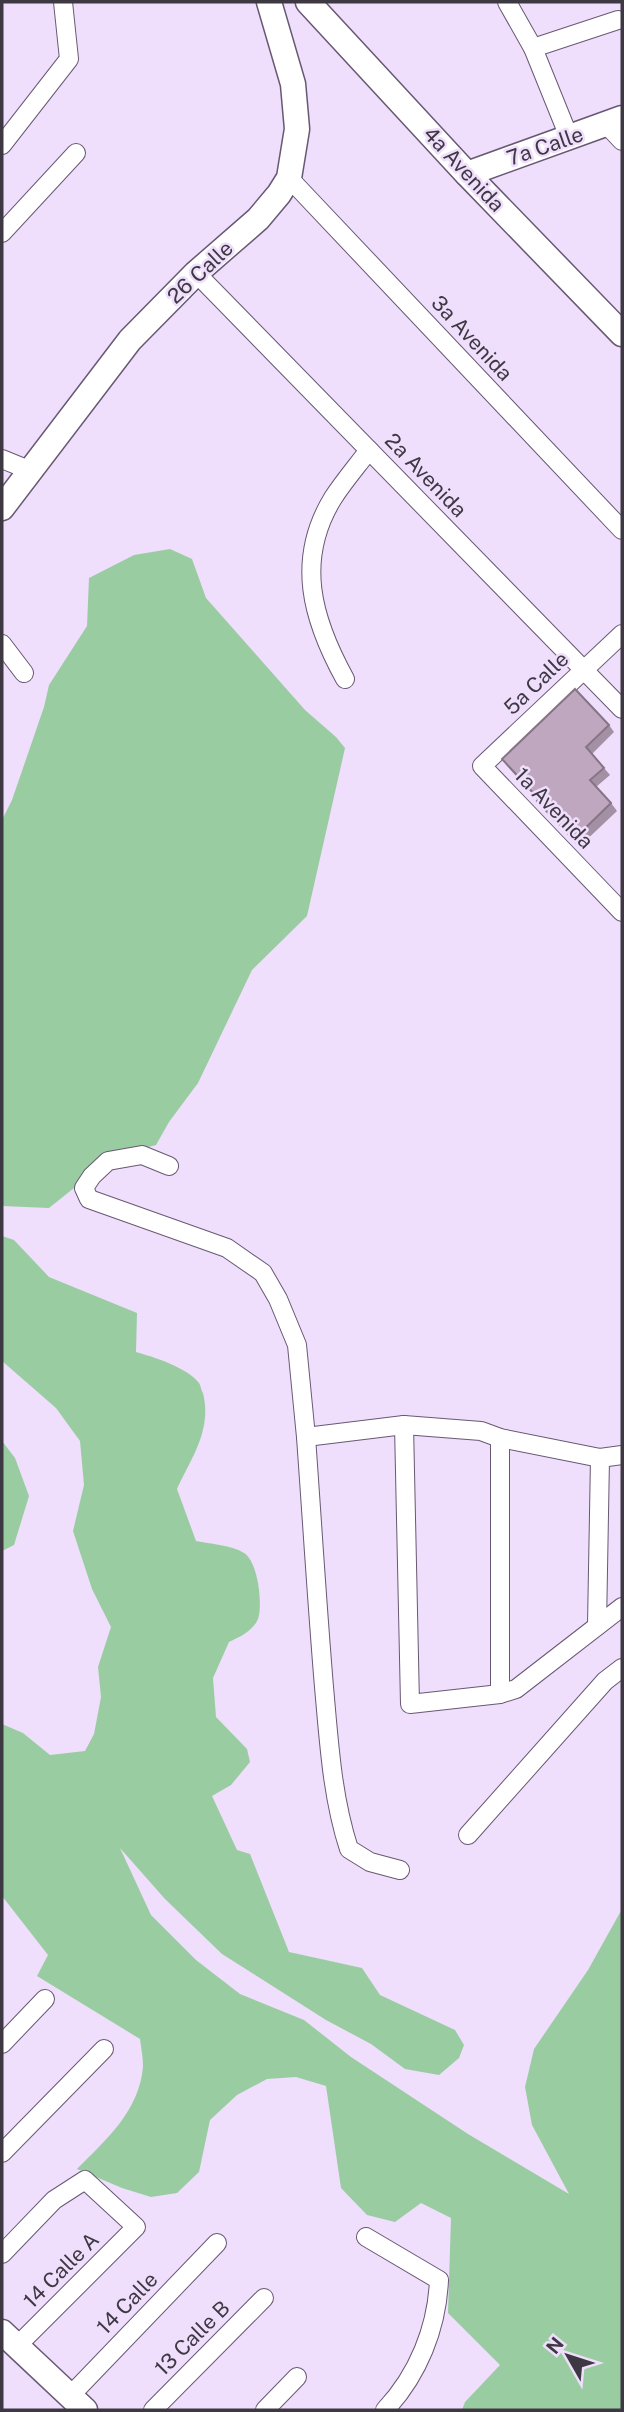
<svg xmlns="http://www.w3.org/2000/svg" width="624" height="2412" viewBox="0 0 624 2412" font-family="'Public Sans',sans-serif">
<rect width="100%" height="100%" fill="#efdefc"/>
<g fill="#99cda1">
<path d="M170,549L192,559L206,598L305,710L336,737L345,748L307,916L252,970L198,1083L169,1122L156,1145L127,1153L105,1152L83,1174L74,1188L49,1208L2,1206V820L12,800L44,707L49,685L87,626L89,578L134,555Z"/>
<path d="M2,1236L14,1240L49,1277L137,1313L136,1352C154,1357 188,1368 199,1383C200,1384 202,1392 203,1393C212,1430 192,1457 177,1489L196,1541C210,1544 232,1545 244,1553C258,1561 263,1605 258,1619C253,1631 240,1637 229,1642L213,1678L216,1717L247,1749L250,1762L231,1785L212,1796L237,1850L250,1854L289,1952L362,1968L380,1995L455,2030L464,2045L459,2058L439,2075L405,2069L371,2044L326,2020L222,1954L165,1899L120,1848L151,1915L196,1960L240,1994L304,2020L351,2057L468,2134L569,2194L532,2125L525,2087L534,2049L588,1970L622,1909V2410H462L465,2402L500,2365L448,2313L451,2218L421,2203L395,2222L367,2215L341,2188L326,2086L296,2077L267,2079L237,2095L210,2120L199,2172L177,2193L151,2197L122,2188L77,2169C106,2140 140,2110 143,2066C143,2057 141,2047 140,2039L37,1976L48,1955L2,1896V1724L23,1733L50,1755L85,1751L94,1734L101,1697L98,1667L111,1627L92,1589L73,1531L84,1485L80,1441L56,1408L2,1361Z"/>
<path d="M2,1441L15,1458L29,1496L14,1545L2,1551Z"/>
</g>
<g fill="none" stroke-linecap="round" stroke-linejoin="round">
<g stroke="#685972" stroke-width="20">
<g id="street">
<path d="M507,2L533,48L569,137"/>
<path d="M533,48L618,20"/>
<path d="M606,124L622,141"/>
<path d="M2,145L69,59L63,2"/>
<path d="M289,178L622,530"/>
<path d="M2,233L76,153"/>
<path d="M196,273L622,709"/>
<path d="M2,459L29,470"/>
<path d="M622,634L482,766L622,912"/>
<path d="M2,644L24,673"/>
<path d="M345,679C312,619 295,560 333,498C344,481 357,466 369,450"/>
<path d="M169,1166L142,1155L108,1161L92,1176L84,1188L89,1199L227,1248L263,1273L278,1299L297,1345L306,1437L404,1425L481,1431L500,1438L600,1458L622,1455"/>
<path d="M404,1425L410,1704L500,1694L516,1689L622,1607"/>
<path d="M306,1437C312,1520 317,1603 324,1687C329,1742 332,1797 349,1849L370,1862L400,1870"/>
<path d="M597,1626L600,1458"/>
<path d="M500,1694V1438"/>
<path d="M468,1835L605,1681L622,1668"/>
<path d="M2,2044L45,1999"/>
<path d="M2,2153L104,2049"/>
<path d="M366,2237L439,2280C437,2328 418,2375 385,2410"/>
<path d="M2,2254L54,2200L85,2180L136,2227L17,2346"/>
<path d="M70,2396L217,2243"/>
<path d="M153,2410L264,2298"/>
<path d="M265,2410L297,2377"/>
</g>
</g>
<g stroke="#685972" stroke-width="27">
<g id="secondary">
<path d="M308,2L467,174L622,334"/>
<path d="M467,174L622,118"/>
<path d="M2,508L130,340L196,273L258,219L279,194L289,178L297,129L293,84L269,2"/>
<path d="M2,2332L85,2410"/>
</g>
</g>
<use href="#street" stroke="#fff" stroke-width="18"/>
<use href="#secondary" stroke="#fff" stroke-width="24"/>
</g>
<path fill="#a490a4" d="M609,725L614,732L592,754L610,775L596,787L611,803L617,811L579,847L542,808L537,801L538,800L507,766L502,759Z"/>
<path fill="#bfa7bf" stroke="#867586" stroke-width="2" d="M575,689L609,725L586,747L604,768L590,780L611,803L574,839L537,801L539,799L502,759Z"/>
<g text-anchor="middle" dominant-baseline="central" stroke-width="5" stroke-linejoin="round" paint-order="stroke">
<g font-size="21" fill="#3e3843" stroke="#efdefc">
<text transform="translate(545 146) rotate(-19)">7a Calle</text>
<text transform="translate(464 169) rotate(47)">4a Avenida</text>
<text transform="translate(200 272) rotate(-43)">26 Calle</text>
<text transform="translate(472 338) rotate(47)">3a Avenida</text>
<text transform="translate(426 475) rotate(46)">2a Avenida</text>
<text transform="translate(536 683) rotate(-44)">5a Calle</text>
<text transform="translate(554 808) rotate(46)">1a Avenida</text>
<text transform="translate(61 2270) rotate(-45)">14 Calle A</text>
<text transform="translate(127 2303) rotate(-46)">14 Calle</text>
<text transform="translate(192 2338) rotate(-45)">13 Calle B</text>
</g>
</g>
<rect width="624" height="2412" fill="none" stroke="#3e3843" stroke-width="7"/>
<g transform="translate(568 2356) rotate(309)" stroke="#efdefc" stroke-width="5" paint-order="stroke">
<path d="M0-5L12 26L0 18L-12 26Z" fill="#3e3843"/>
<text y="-10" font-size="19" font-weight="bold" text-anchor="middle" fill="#3e3843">N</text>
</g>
</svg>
